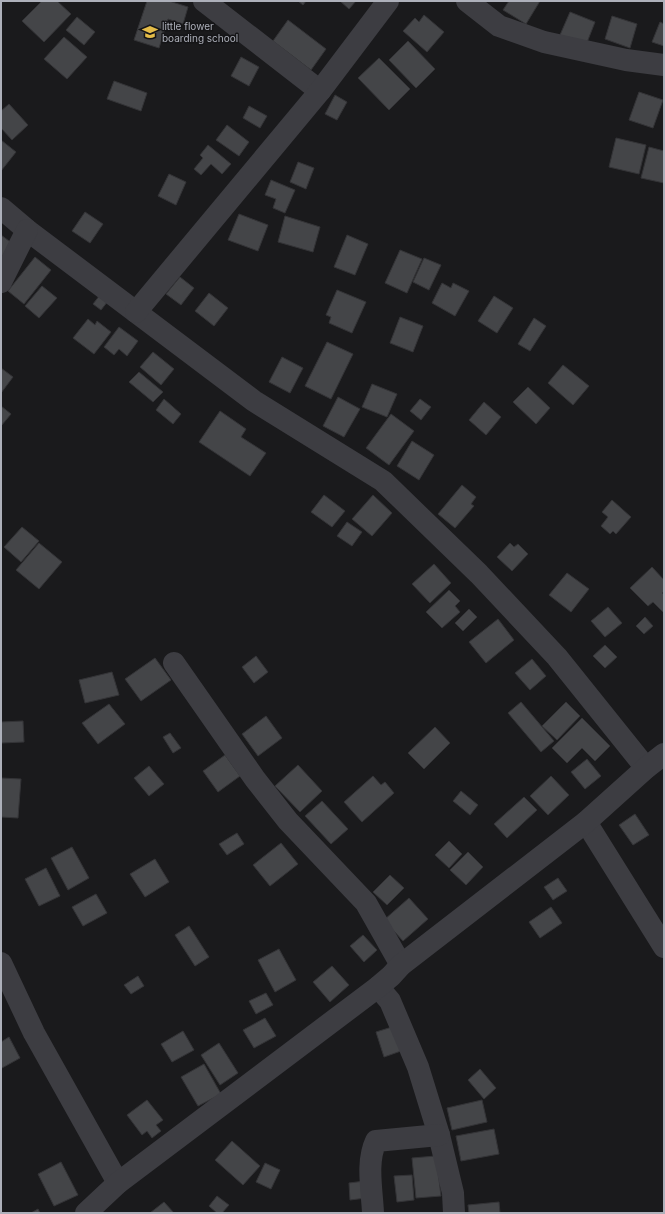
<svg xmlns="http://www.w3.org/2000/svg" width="665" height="1214" viewBox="0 0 665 1214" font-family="Inter,sans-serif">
<rect width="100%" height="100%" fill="#1a1a1c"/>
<g fill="#444548" stroke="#343437">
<path d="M42,1H57L71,14L44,42L22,21Z"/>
<path d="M147,1H169L188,7L183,24L168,19L159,48L134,40Z"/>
<path d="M298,1H306L303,5Z"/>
<path d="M340,1H356L349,9Z"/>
<path d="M509,1H540L526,24L503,10Z"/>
<path d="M570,12L595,22L586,45L560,35Z"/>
<path d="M424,15L444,32L427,52L403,31L415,18L419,22Z"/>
<path d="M612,16L637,24L630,48L605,39Z"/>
<path d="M77,17L95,32L84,45L66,30Z"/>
<path d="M288,20L326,49L311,70L273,41Z"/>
<path d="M660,22L664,24V46L652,42Z"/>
<path d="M64,37L87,57L67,79L44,59Z"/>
<path d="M408,41L435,69L416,88L389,60Z"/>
<path d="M241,57L259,67L249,86L231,76Z"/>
<path d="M379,58L410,89L389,110L358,78Z"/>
<path d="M114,81L147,93L141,111L107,99Z"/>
<path d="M639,92L663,100L653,128L629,120Z"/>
<path d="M335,95L347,102L337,120L325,114Z"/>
<path d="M9,104L28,125L12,140L1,128V111Z"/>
<path d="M249,106L267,116L260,128L243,118Z"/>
<path d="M227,125L249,142L239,156L216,140Z"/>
<path d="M616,138L646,145L639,174L609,167Z"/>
<path d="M1,140L16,152L1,171Z"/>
<path d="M208,145L231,164L222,174L211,164L201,175L194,169L203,158L200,155Z"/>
<path d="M649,147L664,151V183L641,178Z"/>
<path d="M298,162L314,168L306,189L290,182Z"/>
<path d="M169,174L186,182L176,205L158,196Z"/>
<path d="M271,180L295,190L285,213L273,208L276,199L265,195Z"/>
<path d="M85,212L103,224L90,243L72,231Z"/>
<path d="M239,214L268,225L258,251L228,240Z"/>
<path d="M285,216L320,227L313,252L278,242Z"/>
<path d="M1,235L13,244L1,260Z"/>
<path d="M347,235L368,244L355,275L334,267Z"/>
<path d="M400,250L422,259L407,293L385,283Z"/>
<path d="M35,257L51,270L24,304L8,291Z"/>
<path d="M424,258L441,265L429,290L413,282Z"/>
<path d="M180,277L194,288L181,305L166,294Z"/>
<path d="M442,283L451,288L453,283L469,291L455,316L432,303Z"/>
<path d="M42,286L57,298L39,318L25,306Z"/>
<path d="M337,290L366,302L352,333L329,323L331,317L326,315Z"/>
<path d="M209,293L228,308L214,326L195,311Z"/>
<path d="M100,295L108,301L101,310L93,304Z"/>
<path d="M494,296L513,308L497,333L478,321Z"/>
<path d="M400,317L423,326L413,352L390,343Z"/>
<path d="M534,318L546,326L530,351L518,344Z"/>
<path d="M88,319L95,325L97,321L111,332L94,354L73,338Z"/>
<path d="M119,327L138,341L127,356L119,349L114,355L104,347Z"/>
<path d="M327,342L353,354L331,399L305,386Z"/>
<path d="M153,352L174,369L161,385L140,367Z"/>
<path d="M282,357L303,368L290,393L269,382Z"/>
<path d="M563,365L589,386L573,405L548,383Z"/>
<path d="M1,368L13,377L1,393Z"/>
<path d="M139,372L163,392L153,402L129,382Z"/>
<path d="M372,384L397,394L387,417L362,407Z"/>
<path d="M528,387L550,408L536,424L513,402Z"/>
<path d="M338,397L360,409L344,437L323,426Z"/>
<path d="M164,399L181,414L173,424L156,410Z"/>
<path d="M420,399L431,407L421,420L410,411Z"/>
<path d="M484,402L501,417L486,435L469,420Z"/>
<path d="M1,406L11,414L1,426Z"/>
<path d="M220,411L246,429L241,437L266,453L250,476L199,442Z"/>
<path d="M391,414L414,431L389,465L366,448Z"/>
<path d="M412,441L434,455L419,480L397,466Z"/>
<path d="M462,485L476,497L471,504L474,506L455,528L438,514Z"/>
<path d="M324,495L345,511L332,527L311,512Z"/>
<path d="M373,495L392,513L372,536L352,519Z"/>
<path d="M612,500L631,517L616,534L613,531L610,534L601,526L608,517L602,512Z"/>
<path d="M347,522L362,532L352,546L337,536Z"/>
<path d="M22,527L39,541L21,562L4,547Z"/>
<path d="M39,543L62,562L39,589L16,570Z"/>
<path d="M510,543L514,547L518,544L528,554L512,571L497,557Z"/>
<path d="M434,564L451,583L430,603L412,584Z"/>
<path d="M652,567L664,580V591L662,593L664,595V611L663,612L653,602L648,606L630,588Z"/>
<path d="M567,573L589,589L571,612L549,595Z"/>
<path d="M449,590L460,601L455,606L460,612L442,628L426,612Z"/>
<path d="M608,607L622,623L605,637L591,621Z"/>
<path d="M469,609L477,617L463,631L455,623Z"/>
<path d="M645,617L653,626L644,634L636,626Z"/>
<path d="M498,619L514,640L486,663L469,642Z"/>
<path d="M605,645L617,657L605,668L593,656Z"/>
<path d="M256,656L268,672L254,683L242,667Z"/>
<path d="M155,658L171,680L141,701L125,679Z"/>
<path d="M532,659L546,676L530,690L515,673Z"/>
<path d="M112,672L119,695L85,703L79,680Z"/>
<path d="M521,702L554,741L541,752L508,713Z"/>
<path d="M566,702L580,716L557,740L542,726Z"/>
<path d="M109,704L125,724L98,744L82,723Z"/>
<path d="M266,716L282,738L258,756L242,734Z"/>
<path d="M582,718L610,746L595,761L582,748L567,763L552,748Z"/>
<path d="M23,721L24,742L1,743V722Z"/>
<path d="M435,727L450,743L424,769L408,753Z"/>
<path d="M170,733L181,748L173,753L163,737Z"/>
<path d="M225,755L240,776L218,792L203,771Z"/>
<path d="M587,759L601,776L585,789L571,772Z"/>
<path d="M298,765L322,791L300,812L275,786Z"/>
<path d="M149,766L164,784L149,796L134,778Z"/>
<path d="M373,776L381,785L385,782L394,793L362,822L344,802Z"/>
<path d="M551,776L569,795L548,815L530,796Z"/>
<path d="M1,778L21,779L18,818L1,817Z"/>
<path d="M461,791L478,805L470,815L453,801Z"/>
<path d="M524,797L537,810L507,838L494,824Z"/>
<path d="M322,801L348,829L331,844L305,816Z"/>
<path d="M635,814L649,835L633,845L619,825Z"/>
<path d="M237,833L244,844L227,855L219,844Z"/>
<path d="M449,841L462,854L449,868L435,855Z"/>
<path d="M281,843L298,864L270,886L253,865Z"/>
<path d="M72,847L89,878L68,890L51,858Z"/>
<path d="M468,852L483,867L466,885L450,870Z"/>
<path d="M155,859L169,882L145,897L130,874Z"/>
<path d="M46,868L60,896L39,906L25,879Z"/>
<path d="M390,875L404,888L387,905L373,892Z"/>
<path d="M558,878L567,891L553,900L544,887Z"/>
<path d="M96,894L107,913L83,926L72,907Z"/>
<path d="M409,898L428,919L403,941L384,920Z"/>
<path d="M551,907L562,923L540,938L529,922Z"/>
<path d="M189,926L209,957L195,966L175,935Z"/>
<path d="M363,935L377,950L364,962L350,946Z"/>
<path d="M279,949L296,980L275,992L258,960Z"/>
<path d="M332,966L349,985L330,1002L313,982Z"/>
<path d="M138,976L144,986L131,994L124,985Z"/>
<path d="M266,993L273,1005L256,1014L249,1001Z"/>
<path d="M265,1018L276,1036L254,1048L243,1030Z"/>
<path d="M392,1027L401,1051L384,1057L376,1032Z"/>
<path d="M183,1031L194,1050L172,1062L161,1044Z"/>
<path d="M9,1037L20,1058L2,1068L1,1066V1042Z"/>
<path d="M219,1043L238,1073L220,1085L201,1055Z"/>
<path d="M204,1064L221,1094L198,1106L181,1077Z"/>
<path d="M480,1069L496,1088L484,1099L468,1080Z"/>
<path d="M147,1100L163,1120L156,1125L161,1131L152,1138L147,1131L142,1135L127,1115Z"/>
<path d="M482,1100L487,1122L452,1130L447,1108Z"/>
<path d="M494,1129L499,1154L461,1161L456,1136Z"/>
<path d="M232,1141L260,1166L243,1185L215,1160Z"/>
<path d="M436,1156L441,1196L416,1198L412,1158Z"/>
<path d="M61,1162L78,1195L54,1206L38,1174Z"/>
<path d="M265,1163L280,1170L271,1189L256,1182Z"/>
<path d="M412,1175L414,1200L397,1202L394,1176Z"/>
<path d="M365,1181L366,1198L350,1200L349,1183Z"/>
<path d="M217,1196L229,1205L222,1213H217L209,1206Z"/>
<path d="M164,1202L174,1213H150Z"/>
<path d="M499,1202L500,1213H469L468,1205Z"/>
<path d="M38,1209L40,1213H31Z"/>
</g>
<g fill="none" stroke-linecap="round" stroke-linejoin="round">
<g stroke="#3d3d42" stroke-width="22">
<path d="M204,1L320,91"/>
<path d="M467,1L499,26L544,42L626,60L664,65"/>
<path d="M1,208L27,230L254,401L383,481L479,574L557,657L646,768"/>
<path d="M1,282L27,230"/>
<path d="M136,312L320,91L388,1"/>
<path d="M174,663L255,779L288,821L366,903L401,965"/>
<path d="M586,822L664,947"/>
<path d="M1,963L34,1033L118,1183"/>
<path d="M378,987L390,1001L418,1067L439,1135L453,1193L454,1213"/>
<path d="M86,1213L118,1183L378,987L391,976L401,965L586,822L646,768L664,754"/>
<path d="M373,1213C372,1190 366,1162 376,1141L439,1135"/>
</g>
</g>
<defs>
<g id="school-bare" transform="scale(1.2)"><path d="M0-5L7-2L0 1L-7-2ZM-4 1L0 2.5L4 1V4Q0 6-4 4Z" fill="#e4bc49" stroke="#151517" stroke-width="2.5" paint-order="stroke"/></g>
</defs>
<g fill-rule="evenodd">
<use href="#school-bare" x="150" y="32"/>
</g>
<g text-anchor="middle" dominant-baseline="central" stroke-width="3" stroke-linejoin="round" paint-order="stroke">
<g font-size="10" fill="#adb0ba" stroke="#151517" text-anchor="start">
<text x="162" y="26">little flower<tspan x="162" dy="12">boarding school</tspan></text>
</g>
</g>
<rect width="665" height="1214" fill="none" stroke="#adb0ba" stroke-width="4"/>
</svg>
